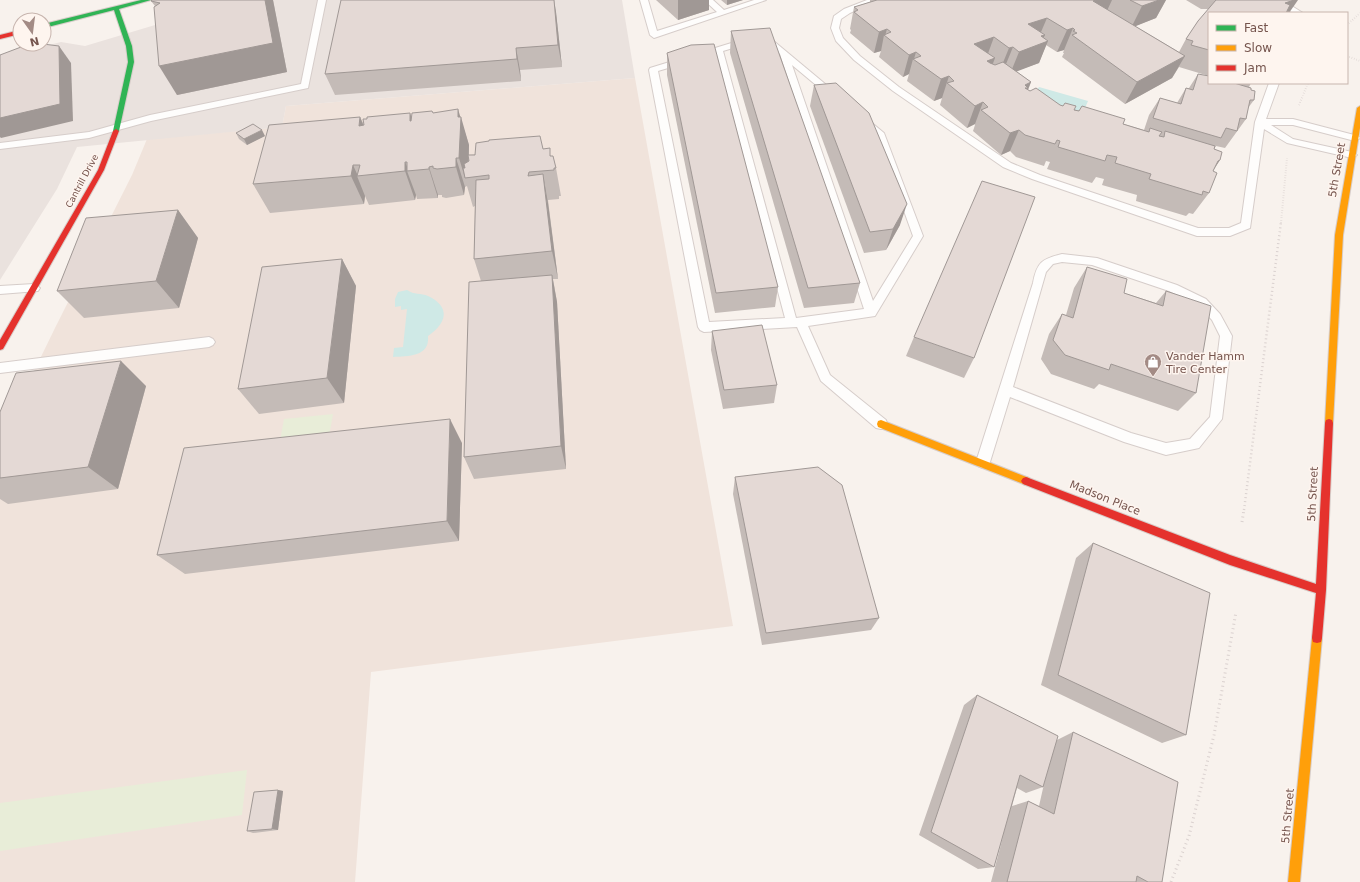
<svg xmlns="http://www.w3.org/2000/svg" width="1360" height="882" viewBox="0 0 1360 882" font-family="'DejaVu Sans',sans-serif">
<rect width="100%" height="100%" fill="#f8f2ed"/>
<path fill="#f0e3db" d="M635,78L733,626L371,672L355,882H0V449L18,404L55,328L132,175L147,139L282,127L286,106Z"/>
<path fill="#eae2de" d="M209,0H622L635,78L286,106L282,127L77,147L57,189L0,280V57L61,42L85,46L155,25L168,12Z"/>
<g fill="#e8edd8">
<path d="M333,414L328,442L279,446L284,419Z"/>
<path d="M247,770L242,815L0,851V803Z"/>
</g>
<g fill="#cfe9e6">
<path d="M1039,87L1088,101L1082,115L1031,99Z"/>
<path d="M407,290C414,295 421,293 428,296C451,307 447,323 428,336C430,357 408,356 393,357L394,348L403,347L407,309L401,310V306L395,307V299L398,292Z"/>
</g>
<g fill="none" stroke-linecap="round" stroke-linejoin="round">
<g stroke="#d6cdca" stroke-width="2">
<g id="lane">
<path d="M318,0H326L308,88L151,121L89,138L0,149V143L89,132L150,115L301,84Z"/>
<path d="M640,0H648L657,31L717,12L704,0H713L724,10L754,0H766L654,38L650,35Z"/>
<path d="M867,0H878L850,13L841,19L839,28L843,38L860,56L899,87L1011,163L1040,175L1198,228H1229L1241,223L1255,122L1269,83H1279L1266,119H1293L1358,136L1360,138L1355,141L1293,125H1271L1293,139L1352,152L1357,155L1352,158L1287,143L1264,129L1250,228L1230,236H1197L1032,179L1003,167L893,91L854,60L836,41L831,28L834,16L844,9Z"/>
<path d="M1272,0H1282L1303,13H1293Z"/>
<path d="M764,33L884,133L923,236L875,316L808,326L830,375L886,420L887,424L886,428L881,429L876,428L821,381L797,327L704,332L700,330L698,327L649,70L650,68ZM763,39L780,54L864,309L796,318L723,51ZM715,54L785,318L709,322L658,71ZM792,65L877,136L913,236L873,301Z"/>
<path d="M1062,254L1097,258L1177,285L1206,299L1220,314L1232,336L1222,419L1199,448L1166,455L1124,442L1010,397L990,462L988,466L983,468L978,466L976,462L1033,283C1037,262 1042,259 1062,254ZM1062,262L1092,265L1169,291L1198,305L1212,320L1220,336L1210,417L1190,439L1166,443L1131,433L1013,387L1046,272L1053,264Z"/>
<path d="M34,284L40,288L38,291L0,294V286Z"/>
<path d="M209,337L213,339L215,342L213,345L209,347L0,373V363Z"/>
</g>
</g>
<g stroke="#d7cdc9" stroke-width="2">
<path id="fast" d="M141,0H151L119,9L132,46L134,62L119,131L116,133L113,131L128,62L126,46L114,10L44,28V24Z"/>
</g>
<g stroke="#d7cdc9" stroke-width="2">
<g id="slow">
<path d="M1360,106V128L1343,235L1333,423L1332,426H1326L1325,423L1335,235L1357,108Z"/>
<path d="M881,420L1029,478L1031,481L1029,484L1026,485L878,427L877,424L878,421Z"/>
<path d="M1317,633L1321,634L1322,638L1300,882H1288L1312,638L1313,634Z"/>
</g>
</g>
<g stroke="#d7cdc9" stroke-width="2">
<g id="jam">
<path d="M20,30V34L0,39V35Z"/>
<path d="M116,129L119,131L104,170L3,349L0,350V340L98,170L113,131Z"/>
<path d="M1329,419L1332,420L1333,423L1326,590L1322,638L1321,642L1317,643L1313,642L1312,638L1316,593L1230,565L1023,484L1021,481L1023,478L1026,477L1230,555L1316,584L1325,423L1326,420Z"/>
</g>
</g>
<g stroke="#dad1cf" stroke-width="2" stroke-dasharray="0.5 2" stroke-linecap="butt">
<path d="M1347,25L1360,13"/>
<path d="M1347,56L1360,61"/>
<path d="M1299,105L1308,83"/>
<path d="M1281,223L1287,158"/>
</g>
<path stroke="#dad1cf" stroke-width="2.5" stroke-dasharray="1 3" stroke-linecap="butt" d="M1244,510L1281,222"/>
<g stroke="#dad1cf" stroke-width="3" stroke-dasharray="1 3.5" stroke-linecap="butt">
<path d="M1242,522L1244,509"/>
<path d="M1171,882L1189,836L1214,735L1236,612"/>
</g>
<use href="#lane" fill="#fefdfc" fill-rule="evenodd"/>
<use href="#fast" fill="#30b455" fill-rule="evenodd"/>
<use href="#slow" fill="#ff9f0a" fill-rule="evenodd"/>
<use href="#jam" fill="#e5322d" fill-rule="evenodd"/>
</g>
<g fill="#c4bbb7" fill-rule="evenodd">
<path d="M152,0H273L287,72L177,95L155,6L151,1Z"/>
<path d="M656,0H709V10L678,20Z"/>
<path d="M721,0H743L727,5Z"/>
<path d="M870,0H1166L1156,18L1135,26L1179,52L1186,39L1208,9H1201L1186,0H1298L1209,13V76L1179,67L1172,78L1125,104L1062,57L1064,53H1063L1064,50L1057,52L1046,45L1039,63L1016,71L1031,82L1028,90L1060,105L1144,130L1149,115L1160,98L1177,103L1186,88H1189L1198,74L1209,83H1251L1249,87L1251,90L1254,100L1248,108L1246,119L1225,148L1216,146L1214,149L1220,160L1213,171L1209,193L1193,214L1189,213L1186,216L1136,201L1137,195L1102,185L1104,179L1096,177L1092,183L1047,169L1050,162L1046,161L1044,166L1016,157L1010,151L1001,155L973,131L975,125V124L967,128L940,105L942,98L934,101L907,81L909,74L903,77L879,57L881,51L874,53L850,33L851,30L850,29L854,7L870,2Z"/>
<path d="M556,12L562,67L520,70L521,81L335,95L325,74Z"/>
<path d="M731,31L860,283L854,303L804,308L730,53Z"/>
<path d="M667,53L778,287L775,307L715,313L667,75Z"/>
<path d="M814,85L900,225L886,250L864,253L810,106Z"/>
<path d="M433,113L460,117L469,145V155L543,149L551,156L556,168L561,196H559V199L548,200L558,279H553L557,302L566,469L474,479L464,457L481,281L474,259L475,206L473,207L467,186L465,187L464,195L446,198L442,197V195H438V198L417,199L416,195L415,200L369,205L365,196L364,204L270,213L253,184L360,117L364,125L412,118Z"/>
<path d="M236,133L265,136L247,145L239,139Z"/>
<path d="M178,210L198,238L179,308L84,318L57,291Z"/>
<path d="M342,259L356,286L344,403L259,414L238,389Z"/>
<path d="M1087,267L1124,293L1156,303L1166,291L1196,393L1178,411L1099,384L1094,389L1051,374L1041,359L1049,334L1062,314L1066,315L1074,288Z"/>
<path d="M712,331L777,385L774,403L723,409L711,350Z"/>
<path d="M914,337L974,358L964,378L906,356Z"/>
<path d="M146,386L118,489L8,504L0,499V412Z"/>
<path d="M462,443L459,541L185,574L157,555Z"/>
<path d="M735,477L879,618L871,630L762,645L733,494Z"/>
<path d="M1093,543L1186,735L1162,743L1041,685L1076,558Z"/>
<path d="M977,695L1057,740L1073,732L1162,882H991L1004,833L994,867L978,869L919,835L964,705ZM1044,784L1039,806L1028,801L1012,806L1017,788L1026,793L1043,787Z"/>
<path d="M278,790L283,791L278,830L253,833L247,831Z"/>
</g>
<g fill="#a09895">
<path d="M265,0H273L287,72L177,95L159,66Z"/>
<path d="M554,0L556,12L562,67L558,45Z"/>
<path d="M678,0H709V10L678,20Z"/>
<path d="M727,0H743L727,5Z"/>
<path d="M1096,0H1112L1105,15L1093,1Z"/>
<path d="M1159,0H1166L1156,18L1131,28L1142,6Z"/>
<path d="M1292,0H1298L1289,13H1279L1285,3Z"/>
<path d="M1047,18L1038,39L1028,24Z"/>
<path d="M1073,28L1064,50L1057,52L1067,30Z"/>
<path d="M887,29L885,36L884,35L881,51L874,53L879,32Z"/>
<path d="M1045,35L1041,43L1048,41L1039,63L1010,74L1019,52L1041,36Z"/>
<path d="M994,37L986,59L974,44Z"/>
<path d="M59,46L71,63L73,121L1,138L0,137V118Z"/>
<path d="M1013,47L1004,69L1000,70L1009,48Z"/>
<path d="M516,48L520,70L521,81L517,59Z"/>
<path d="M916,52L914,59H913L909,74L903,77L909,55Z"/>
<path d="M1185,56L1172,78L1125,104L1137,82Z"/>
<path d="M995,58L987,79V61Z"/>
<path d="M949,76L942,98L934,101L941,79Z"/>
<path d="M1031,82L1022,104L1025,85Z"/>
<path d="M983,102L975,124L967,128L975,106Z"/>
<path d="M458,109L461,119V117L469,145L468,178H465L459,158L458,117Z"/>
<path d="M410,113L420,142L410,121Z"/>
<path d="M360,117L372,146L359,126Z"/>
<path d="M262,130L265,136L247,145L244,139Z"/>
<path d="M1019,130L1010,151L1001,155L1010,133Z"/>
<path d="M456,158L465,187L464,195L456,167Z"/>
<path d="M1220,160L1205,182L1218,161Z"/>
<path d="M405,162L409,171H407L416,195L415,200L405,171Z"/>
<path d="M353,165L358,176H357L365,196L364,204L351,176Z"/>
<path d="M429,167L438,195V198L429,169Z"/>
<path d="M543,174L548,203L558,279L552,251Z"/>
<path d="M907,204L900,225L886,250L893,229Z"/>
<path d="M178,210L198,238L179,308L156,281Z"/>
<path d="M342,259L356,286L344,403L327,378Z"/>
<path d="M552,275L557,302L566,469L561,446Z"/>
<path d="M121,361L146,386L118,489L88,467Z"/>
<path d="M450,419L462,443L459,541L447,521Z"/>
<path d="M278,790L283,791L278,830L272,829Z"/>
</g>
<g fill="#e4d9d5" stroke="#a09895">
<path d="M152,0H265L273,43L159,66L154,7L160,3L151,1Z"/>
<path d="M341,0H554L558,45L516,48L517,59L325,74Z"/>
<path d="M877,0H1096L1093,1L1185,56L1137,82L1072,35L1077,33L1073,31L1075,30L1073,28L1067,30L1047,18L1028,24L1045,35L1041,36L1048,41L1019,52L1013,47L1009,48L994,37L974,44L995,58L987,61L990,63L995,65L1003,62L1031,82L1025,85L1028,88H1025L1030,91L1036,88L1060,105L1063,106L1065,103L1076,106L1074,110L1079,111L1082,106L1125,119L1123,124L1149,132L1150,128L1162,132L1159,136L1164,137L1165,131L1215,146L1214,149L1222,152L1220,160L1218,161L1213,171L1217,173L1209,193L1203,191L1202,195L1149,179L1151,174L1115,163L1117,157L1107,155L1105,161L1058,147L1060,141L1057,140L1055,144L1025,135L1019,130L1010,133L981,110L988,107L983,102L975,106L947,83L954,81L949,76L941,79L913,59L921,56L916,52L909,55L884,35L891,32L887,29L879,32L854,12L858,10L854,7Z"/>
<path d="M1130,0H1159L1142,6Z"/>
<path d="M1216,0H1294L1285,3L1290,5L1286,13H1209V50L1191,45L1193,41L1186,39L1198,21Z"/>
<path d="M770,28L860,283L808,288L731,31Z"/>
<path d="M29,44H43L59,46L60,104L0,118V55Z"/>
<path d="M714,44L778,287L716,293L667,53L691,45Z"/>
<path d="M1198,74L1209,76V83H1234L1251,88V90L1255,91L1254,100H1250L1246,119L1240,118L1237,131L1226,128L1221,138L1153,118L1160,98L1181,104L1186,88L1193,90Z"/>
<path d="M836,83L869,113L907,204L893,229L870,232L814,85Z"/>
<path d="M458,109V117H461L459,158H456V167L437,169L433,168V166L429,167V169L407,171V162H405V171L357,176L360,165H353L351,176L253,184L269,125L360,117L359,126L364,125L363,119H367V117L410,113V121H411L412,113L432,111L433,113Z"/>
<path d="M253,124L262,130L244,139L236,133Z"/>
<path d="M540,136L543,149L550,148V156H553L556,168H554V170L529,172L528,176L543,174L552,251L474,259L476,180L489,179V175L465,178L463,168H465L464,164L469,161L468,155H475L476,143L489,141V140Z"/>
<path d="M982,181L1035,197L974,358L914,337Z"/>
<path d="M178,210L156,281L57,291L86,218Z"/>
<path d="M342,259L327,378L238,389L262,267Z"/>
<path d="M1087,267L1127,279L1124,293L1163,306L1166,291L1211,306L1196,393L1111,364L1109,370L1065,355L1053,340L1062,314L1073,318Z"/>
<path d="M552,275L561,446L464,457L469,282Z"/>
<path d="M762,325L777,385L724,390L712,331Z"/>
<path d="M121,361L88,467L0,478V412L16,373Z"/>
<path d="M450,419L447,521L157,555L184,448Z"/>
<path d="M818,467L842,485L879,618L766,633L735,477Z"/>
<path d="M1093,543L1210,593L1186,735L1058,675Z"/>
<path d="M977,695L1058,736L1043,787L1020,775L994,867L931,832Z"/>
<path d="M1073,732L1178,782L1162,882H1148L1137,876L1136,882H1007L1028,801L1054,814Z"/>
<path d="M278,790L272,829L247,831L254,792Z"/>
</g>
<defs>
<g id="shop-pin" transform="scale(0.9)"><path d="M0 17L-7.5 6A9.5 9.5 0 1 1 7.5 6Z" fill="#a38b85" stroke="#fef5ef"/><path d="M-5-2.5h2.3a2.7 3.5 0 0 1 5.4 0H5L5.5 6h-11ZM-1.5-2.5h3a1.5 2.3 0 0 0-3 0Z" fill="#fff"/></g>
</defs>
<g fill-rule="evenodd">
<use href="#shop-pin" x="1153" y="362"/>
</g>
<g text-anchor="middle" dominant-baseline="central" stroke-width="3" stroke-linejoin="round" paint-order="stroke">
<g font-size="9" fill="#75544d" stroke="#fef5ef">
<text transform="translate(82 181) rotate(-62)">Cantrill Drive</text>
</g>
<g font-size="11" fill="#75544d" stroke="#fef5ef">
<text transform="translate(1337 170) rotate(-80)">5th Street</text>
<text transform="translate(1313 494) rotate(-87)">5th Street</text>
<text transform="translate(1105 498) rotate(22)">Madson Place</text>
<text transform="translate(1288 816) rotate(-85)">5th Street</text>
</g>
<g font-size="11" fill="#75544d" stroke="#fef5ef" text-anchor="start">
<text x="1166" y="356">Vander Hamm<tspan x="1166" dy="13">Tire Center</tspan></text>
</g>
</g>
<rect x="1208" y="12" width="140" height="72" fill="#fef5ef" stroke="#c7b5ae"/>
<rect x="1216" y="25" width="20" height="6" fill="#30b455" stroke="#c7b5ae"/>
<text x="1244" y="32" font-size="12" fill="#75544d">Fast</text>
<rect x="1216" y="45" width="20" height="6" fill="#ff9f0a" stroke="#c7b5ae"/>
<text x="1244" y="52" font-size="12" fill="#75544d">Slow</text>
<rect x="1216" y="65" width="20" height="6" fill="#e5322d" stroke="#c7b5ae"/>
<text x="1244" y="72" font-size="12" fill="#75544d">Jam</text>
<g transform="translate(32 32) rotate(166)"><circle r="19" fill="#fef5ef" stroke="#c7b5ae"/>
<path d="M0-3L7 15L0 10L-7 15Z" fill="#a38b85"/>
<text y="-6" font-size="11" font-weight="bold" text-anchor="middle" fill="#75544d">N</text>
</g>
</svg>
